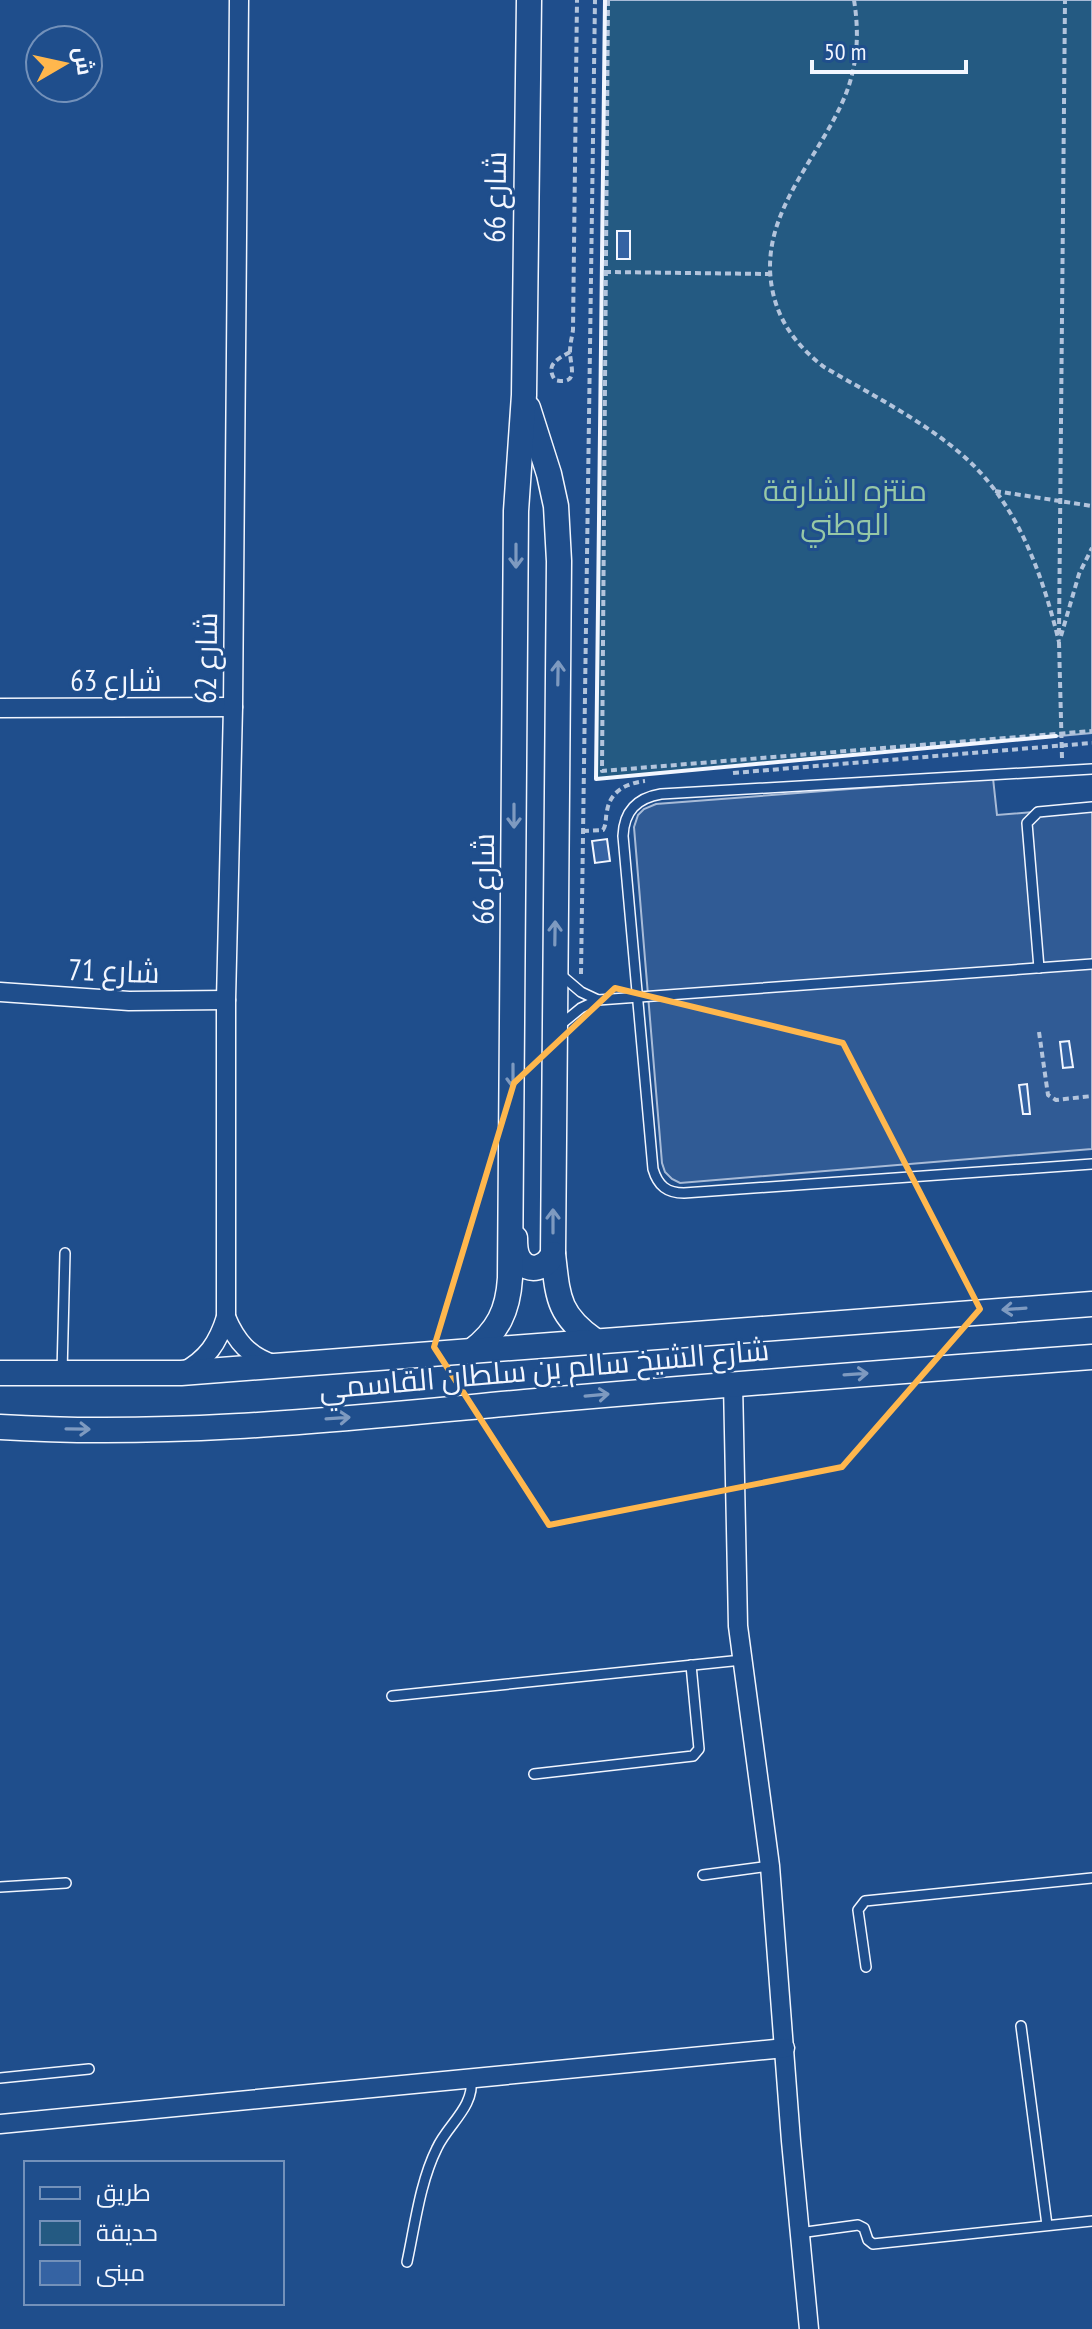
<svg xmlns="http://www.w3.org/2000/svg" width="1092" height="2329" viewBox="0 0 1092 2329" font-family="'PT Sans Narrow',Cairo,sans-serif">
<rect width="100%" height="100%" fill="#1f4e8c"/>
<path fill="#245a82" stroke="#a8bbd7" stroke-width="2" d="M605,0H1092V733L596,779Z"/>
<path fill="#305b95" stroke="#a8bbd7" stroke-width="2" d="M993,778L997,815L1092,807V1149L680,1183L672,1179L665,1172L662,1163L634,827L638,815L644,809L656,804Z"/>
<g fill="#3563a3" stroke="#f2f6ff" stroke-width="2">
<rect x="617" y="231" width="13" height="28"/>
<path d="M607,839L610,861L595,863L592,841Z"/>
<path d="M1069,1041L1073,1067L1063,1068L1060,1042Z"/>
<path d="M1027,1084L1030,1114H1023L1019,1085Z"/>
</g>
<g fill="none" stroke-linecap="round" stroke-linejoin="round">
<g stroke="#f2f6ff" stroke-width="12">
<g id="service">
<path d="M1092,769L661,794C637,798 624,811 623,836L653,1169C658,1186 667,1193 684,1193L1092,1164"/>
<path d="M1039,968L1027,823L1038,812L1092,807"/>
<path d="M561,975L581,992L598,1000"/>
<path d="M559,1026L581,1008L598,1000L1092,964"/>
<path d="M62,1373L65,1253"/>
<path d="M392,1696L742,1660"/>
<path d="M534,1774L693,1756L699,1749L691,1665"/>
<path d="M703,1875L770,1866"/>
<path d="M0,1887L66,1883"/>
<path d="M866,1967L858,1910L865,1901L1092,1878"/>
<path d="M1021,2026L1047,2225"/>
<path d="M0,2078L89,2069"/>
<path d="M799,2233L858,2225L864,2228L868,2240L873,2244L1092,2221"/>
<path d="M407,2262C415,2225 420,2182 437,2148C448,2124 475,2107 471,2078"/>
</g>
</g>
<g stroke="#f2f6ff" stroke-width="21">
<g id="minor">
<path d="M0,708L233,707"/>
<path d="M0,992L129,1001L226,1000"/>
<path d="M226,1317C236,1341 249,1357 276,1365"/>
<path d="M183,1372C207,1359 218,1343 226,1317V1000L233,707L239,0"/>
<path d="M733,1383L738,1626L770,1866L791,2141L809,2329"/>
<path d="M0,2124L785,2048"/>
</g>
</g>
<g stroke="#f2f6ff" stroke-width="27">
<g id="tertiary">
<path d="M528,408L549,474L556,506L559,561L553,1254C558,1296 557,1314 594,1340"/>
<path d="M515,1238C515,1245 515,1253 519,1259C529,1275 547,1267 553,1254"/>
<path d="M472,1351C498,1331 508,1311 510,1278L516,511L524,395L529,0"/>
<path d="M0,1373H181L1092,1304"/>
<path d="M0,1427C175,1438 351,1418 525,1402C714,1385 903,1371 1092,1357"/>
</g>
</g>
<g stroke="#b3c4dc" stroke-width="4" stroke-dasharray="6 4" stroke-linecap="butt">
<path d="M608,0L602,771L1092,731"/>
<path d="M854,0C859,31 858,61 847,91C822,157 758,212 772,288C778,322 798,347 824,367C870,394 920,419 960,453C1017,501 1042,573 1059,642"/>
<path d="M605,272L769,274"/>
<path d="M570,352C557,359 545,365 555,380C580,386 570,365 570,352C570,344 572,337 573,330L577,0"/>
<path d="M995,491L1092,506"/>
<path d="M1059,634L1065,0"/>
<path d="M1061,636L1079,574L1092,548"/>
<path d="M1059,642L1062,758"/>
<path d="M733,773L1092,743"/>
<path d="M583,831L603,830C607,823 605,819 607,811C610,791 627,783 645,781"/>
<path d="M581,974L595,0"/>
<path d="M1039,1032L1048,1095L1056,1100L1092,1096"/>
</g>
<use href="#service" stroke="#1f4e8c" stroke-width="9"/>
<use href="#minor" stroke="#1f4e8c" stroke-width="18"/>
<use href="#tertiary" stroke="#1f4e8c" stroke-width="24"/>
<path stroke="#f2f6ff" stroke-width="4" d="M605,0L596,779L1056,736"/>
</g>
<defs><path id="oneway-shaft" d="M-6 0H5M1.5-3L5.5 0L1.5 3" fill="none" stroke-width="1.6" stroke-linecap="round" stroke-linejoin="round" transform="scale(2)"/></defs>
<g stroke="#7e9ac0">
<use href="#oneway-shaft" transform="translate(516 556) rotate(90)"/>
<use href="#oneway-shaft" transform="translate(558 673) rotate(-89)"/>
<use href="#oneway-shaft" transform="translate(514 816) rotate(90)"/>
<use href="#oneway-shaft" transform="translate(555 933) rotate(-89)"/>
<use href="#oneway-shaft" transform="translate(513 1076) rotate(90)"/>
<use href="#oneway-shaft" transform="translate(553 1221) rotate(-90)"/>
<use href="#oneway-shaft" transform="translate(1014 1309) rotate(176)"/>
<use href="#oneway-shaft" transform="translate(856 1374) rotate(-4)"/>
<use href="#oneway-shaft" transform="translate(597 1395) rotate(-5)"/>
<use href="#oneway-shaft" transform="translate(338 1418) rotate(-4)"/>
<use href="#oneway-shaft" transform="translate(78 1429) rotate(1)"/>
</g>
<path fill="none" stroke="#ffb74d" stroke-width="6" stroke-linejoin="round" d="M615,988L843,1043L980,1309L842,1467L549,1525L434,1347L514,1083Z"/>
<g text-anchor="middle" dominant-baseline="central" stroke-width="6" stroke-linejoin="round" paint-order="stroke">
<g font-size="30" fill="#f2f6ff" stroke="#1f4e8c">
<text transform="translate(494 197) rotate(-89)">شارع 66</text>
<text transform="translate(205 658) rotate(-89)">شارع 62</text>
<text x="116" y="679">شارع 63</text>
<text transform="translate(482 879) rotate(-90)">شارع 66</text>
<text transform="translate(114 970) rotate(2)">شارع 71</text>
<text transform="translate(544 1368) rotate(-5)">شارع الشيخ سالم بن سلطان القاسمي</text>
</g>
<g font-size="30" fill="#97c8a6" stroke="#1f4e8c">
<text x="845" y="489">منتزه الشارقة<tspan x="845" dy="34">الوطني</tspan></text>
</g>
</g>
<rect x="24" y="2161" width="260" height="144" fill="#1f4e8c" stroke="#7391ba" stroke-width="2"/>
<rect x="40" y="2187" width="40" height="12" fill="#1f4e8c" stroke="#7391ba" stroke-width="2"/>
<text x="96" y="2201" font-size="24" fill="#f2f6ff">طريق</text>
<rect x="40" y="2221" width="40" height="24" fill="#245a82" stroke="#7391ba" stroke-width="2"/>
<text x="96" y="2241" font-size="24" fill="#f2f6ff">حديقة</text>
<rect x="40" y="2261" width="40" height="24" fill="#3563a3" stroke="#7391ba" stroke-width="2"/>
<text x="96" y="2281" font-size="24" fill="#f2f6ff">مبنى</text>
<g transform="translate(64 64) rotate(81)"><circle r="38" fill="#1f4e8c" stroke="#7391ba" stroke-width="2"/>
<path d="M0-6L14 30L0 20L-14 30Z" fill="#ffb74d"/>
<text y="-12" font-size="22" font-weight="bold" text-anchor="middle" fill="#f2f6ff">ش</text>
</g>
<path d="M812 60v12h154v-12" fill="none" stroke="#f2f6ff" stroke-width="4"/>
<text x="824" y="60" font-size="24" fill="#f2f6ff" stroke="#1f4e8c" stroke-width="6" paint-order="stroke">50 m</text>
</svg>
